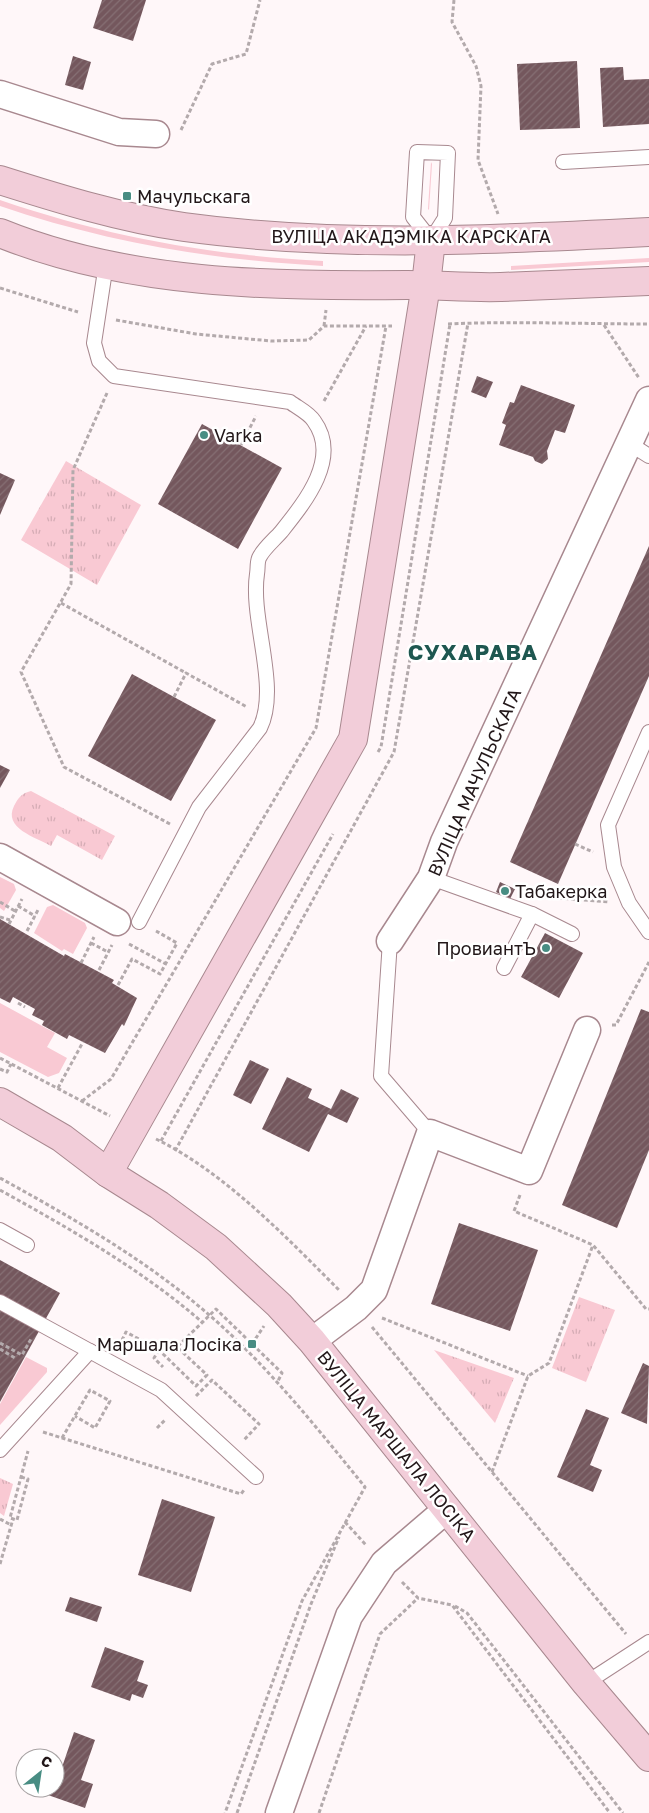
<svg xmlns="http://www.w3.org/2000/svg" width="649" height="1813" viewBox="0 0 649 1813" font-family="'Golos Text',sans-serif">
<defs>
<pattern id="park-tufts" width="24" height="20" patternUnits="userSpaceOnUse" patternTransform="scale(1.25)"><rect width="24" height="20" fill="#f9c9d3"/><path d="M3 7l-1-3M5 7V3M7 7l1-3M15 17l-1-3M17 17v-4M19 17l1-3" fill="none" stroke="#d5acb5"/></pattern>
<pattern id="building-hatch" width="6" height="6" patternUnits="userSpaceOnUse" patternTransform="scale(1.25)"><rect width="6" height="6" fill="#74575d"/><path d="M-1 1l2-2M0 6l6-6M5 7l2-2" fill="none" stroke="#867074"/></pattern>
</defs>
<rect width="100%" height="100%" fill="#fff7f9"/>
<g fill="#f9c9d3">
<path d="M431,162L432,164L429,210L428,209Z"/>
<path d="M0,200C108,237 210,255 323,261V266C212,260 105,242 0,206Z"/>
<path d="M649,258V262L511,270V266Z"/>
<path d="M0,877L14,884L16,890L4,911L0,908Z"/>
<path d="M53,905L85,923L87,928L73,954L64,949L62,951L34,933L47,907Z"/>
<path d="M0,1003L55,1033L47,1047L67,1058L59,1073L48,1077L0,1052Z"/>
<path d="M26,1357L47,1368V1372L0,1425V1404Z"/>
</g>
<g fill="url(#park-tufts)">
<path d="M66,461L141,505L97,585L21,540Z"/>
<path d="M31,791L115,836L102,860L57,835L51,846C35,837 3,828 14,806C18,798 22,793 31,791Z"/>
<path d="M579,1297L615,1310L586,1382L552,1368Z"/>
<path d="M434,1350L514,1378L495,1423Z"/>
<path d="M0,1478L13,1484L4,1516L0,1513Z"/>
</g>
<g fill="url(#building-hatch)">
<path d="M102,0H146L133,41L93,28Z"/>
<path d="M73,56L91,62L83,90L65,85Z"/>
<path d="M577,61L580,128L520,130L517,64Z"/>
<path d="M623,67L624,80L649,79V124L603,127L600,68Z"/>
<path d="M477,376L493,382L486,398L471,392Z"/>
<path d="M521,385L575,405L565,433L555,430L547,451L548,459L542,464L535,461L533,457L499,445L506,425L502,423L510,402L514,403Z"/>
<path d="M202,424L282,468L238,549L158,504Z"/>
<path d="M0,473L15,480L0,515Z"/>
<path d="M649,546V676L558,884L510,862Z"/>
<path d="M132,674L216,720L171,801L88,756Z"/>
<path d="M0,765L10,770L0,788Z"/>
<path d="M500,882L515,889L510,899L496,892Z"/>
<path d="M0,919L64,956L65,954L114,980L112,983L137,998L124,1026L122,1024L105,1053L69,1035L67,1039L42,1025L44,1021L32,1015L35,1009L13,997L10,1003L0,998Z"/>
<path d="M545,933L583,953L559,998L521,977Z"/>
<path d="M641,1009L649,1012V1150L617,1228L562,1205Z"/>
<path d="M250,1060L269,1069L251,1104L233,1095Z"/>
<path d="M287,1077L312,1089L308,1098L331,1109L341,1089L359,1098L347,1123L328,1114L309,1152L262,1129Z"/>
<path d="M459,1223L538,1250L510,1331L431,1304Z"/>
<path d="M0,1260L60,1293L0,1402Z"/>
<path d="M643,1363L649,1366L647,1424L621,1413Z"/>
<path d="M586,1409L609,1418L590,1465L602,1470L593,1492L557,1477Z"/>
<path d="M162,1499L215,1517L191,1592L138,1575Z"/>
<path d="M70,1597L102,1607L97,1622L65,1611Z"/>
<path d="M105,1647L144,1661L137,1681L148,1685L143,1698L132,1694L130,1701L91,1687Z"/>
<path d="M74,1732L95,1740L81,1780L93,1784L85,1808L28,1788H55V1771L60,1773Z"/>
</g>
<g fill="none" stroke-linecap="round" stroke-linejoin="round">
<g stroke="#a8888f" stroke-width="16">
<g id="lane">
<path d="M417,152L448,153L445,218L431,240L413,217Z"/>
<path d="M563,162L649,157"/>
<path d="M106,264L94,343L99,361L114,376L290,402C298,408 309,413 314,421C341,458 305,502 281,532C274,540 263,549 259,558C257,563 258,569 257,574C250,620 280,687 260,728L199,807L139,922"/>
<path d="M630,444L649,456"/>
<path d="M649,732L608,825L614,867L629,903L649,932"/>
<path d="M431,878L532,914L572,934"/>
<path d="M390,941L381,1076L430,1133"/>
<path d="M504,968L532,914"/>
<path d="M0,1230L27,1245"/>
<path d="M0,1302L161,1390L256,1477"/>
<path d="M0,1450L90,1351"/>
<path d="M586,1683L649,1642"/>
</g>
</g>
<g stroke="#a8888f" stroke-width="29">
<g id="street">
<path d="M0,94L119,132L156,134"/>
<path d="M0,857L117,922"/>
<path d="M390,941L431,878L444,842L649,400"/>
<path d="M312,1341L356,1308L374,1290L430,1133L529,1171L587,1030"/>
<path d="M279,1813L349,1616L384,1563L447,1509"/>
</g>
</g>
<g stroke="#a8888f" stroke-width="30">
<g id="secondary">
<path d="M0,180C60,199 121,218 184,227C338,248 494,240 649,232"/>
<path d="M0,233C128,285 271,286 407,285C438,285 470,288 501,287C551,285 600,283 649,281"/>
<path d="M0,1102L62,1138L108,1173L159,1205L216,1247L279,1305L312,1341L586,1683L649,1757"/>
<path d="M108,1173L353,739L426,285L431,240"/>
</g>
</g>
<g stroke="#b3aaac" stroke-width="3" stroke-dasharray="4 2.5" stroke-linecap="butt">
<path d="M454,0L452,22L476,66L481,86L478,160L498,214"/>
<path d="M181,130L212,64L246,54L260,0"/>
<path d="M0,288L78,312"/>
<path d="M116,320L196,334L271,341L309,340L324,326H392"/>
<path d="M448,324C515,321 582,324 649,324"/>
<path d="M604,325L639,378"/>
<path d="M324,326L326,310"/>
<path d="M107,393L73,470L71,584L21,672L64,767L170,824"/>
<path d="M324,401L366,326"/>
<path d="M241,445L256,416"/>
<path d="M61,603L186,673"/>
<path d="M174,697L186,673L247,707"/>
<path d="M378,752L381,747L450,324"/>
<path d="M575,844L593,852"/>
<path d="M545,897L609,902"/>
<path d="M0,902L15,911"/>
<path d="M18,906L35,916"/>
<path d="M0,917L10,920"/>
<path d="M9,924L22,899"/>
<path d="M27,931L39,908"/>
<path d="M91,943L108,952"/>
<path d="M129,944L166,964"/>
<path d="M81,963L94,937"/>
<path d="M99,970L112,945"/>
<path d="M118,985L132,959L160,974L177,943L156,931"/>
<path d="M18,1003L25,1007"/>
<path d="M612,1025H616L649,962"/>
<path d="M0,1058L110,1116"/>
<path d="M0,1069L7,1072L11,1064"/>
<path d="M58,1088L83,1042"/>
<path d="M82,1101L111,1079L316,728L386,326"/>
<path d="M156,1139C224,1172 286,1237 339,1290"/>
<path d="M161,1141L333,834"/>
<path d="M175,1151L394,752L468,323"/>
<path d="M0,1178C67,1215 136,1254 195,1303C260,1356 313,1423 365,1487L302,1601L225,1813"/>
<path d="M0,1190C70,1229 141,1269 202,1322"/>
<path d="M520,1195L514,1211L593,1245L646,1309H649"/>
<path d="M382,1318L528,1376"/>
<path d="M372,1327L626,1634"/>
<path d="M0,1343L22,1355L31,1339"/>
<path d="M252,1344L264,1326"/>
<path d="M119,1346L126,1332L159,1350L196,1386L207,1375L177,1347L216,1309L282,1373L277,1383"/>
<path d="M0,1349L15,1358"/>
<path d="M159,1350L154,1358L163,1367"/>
<path d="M196,1396L212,1380L259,1424L244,1440"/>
<path d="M157,1428L165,1420"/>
<path d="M43,1432L241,1494L244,1490"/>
<path d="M62,1438L90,1390L110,1401L95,1428L75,1416"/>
<path d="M492,1472L528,1376L549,1363L593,1245"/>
<path d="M21,1477L28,1479L17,1520L10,1518L28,1451"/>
<path d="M0,1519L11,1525"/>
<path d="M345,1522L366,1545"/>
<path d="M0,1564L13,1519"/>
<path d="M402,1582L418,1598L452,1605L610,1813"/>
<path d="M455,1606L467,1613L623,1813"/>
<path d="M237,1813L311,1604L339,1537"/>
<path d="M319,1813L380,1634L418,1598"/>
</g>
<use href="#lane" stroke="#fff" stroke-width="14"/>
<use href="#street" stroke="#fff" stroke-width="26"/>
<use href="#secondary" stroke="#f2cdd9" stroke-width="28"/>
</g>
<g fill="#488d83" stroke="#fff" stroke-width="2">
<rect x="122" y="191" width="10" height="10" rx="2.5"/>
<circle cx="204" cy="435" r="5"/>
<circle cx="505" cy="891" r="5"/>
<circle cx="546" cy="948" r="5"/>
<rect x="247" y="1339" width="10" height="10" rx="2.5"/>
</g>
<g text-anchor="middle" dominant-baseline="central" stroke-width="5" stroke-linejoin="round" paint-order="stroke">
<g font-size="18" fill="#221719" stroke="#fff" text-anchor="start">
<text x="137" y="196">Мачульскага</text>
<text x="214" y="435">Varka</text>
<text x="515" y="891">Табакерка</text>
<text x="536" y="948" text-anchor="end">ПровиантЪ</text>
<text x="242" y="1344" text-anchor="end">Маршала Лосіка</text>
</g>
<g font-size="18" fill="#221719" stroke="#fff">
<text x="411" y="236">ВУЛІЦА АКАДЭМІКА КАРСКАГА</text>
<text transform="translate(474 782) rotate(-66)">ВУЛІЦА МАЧУЛЬСКАГА</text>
<text transform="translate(397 1446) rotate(51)">ВУЛІЦА МАРШАЛА ЛОСІКА</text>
</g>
<g font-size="22" font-weight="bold" letter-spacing="1" fill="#1e5750" stroke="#fff">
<text x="473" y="651">СУХАРАВА</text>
</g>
</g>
<g transform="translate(40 1773) rotate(30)"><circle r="24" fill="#ffffff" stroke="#a7a2a3"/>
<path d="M0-4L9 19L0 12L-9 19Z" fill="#488d83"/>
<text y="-8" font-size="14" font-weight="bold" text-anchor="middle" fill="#221719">С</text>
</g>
</svg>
